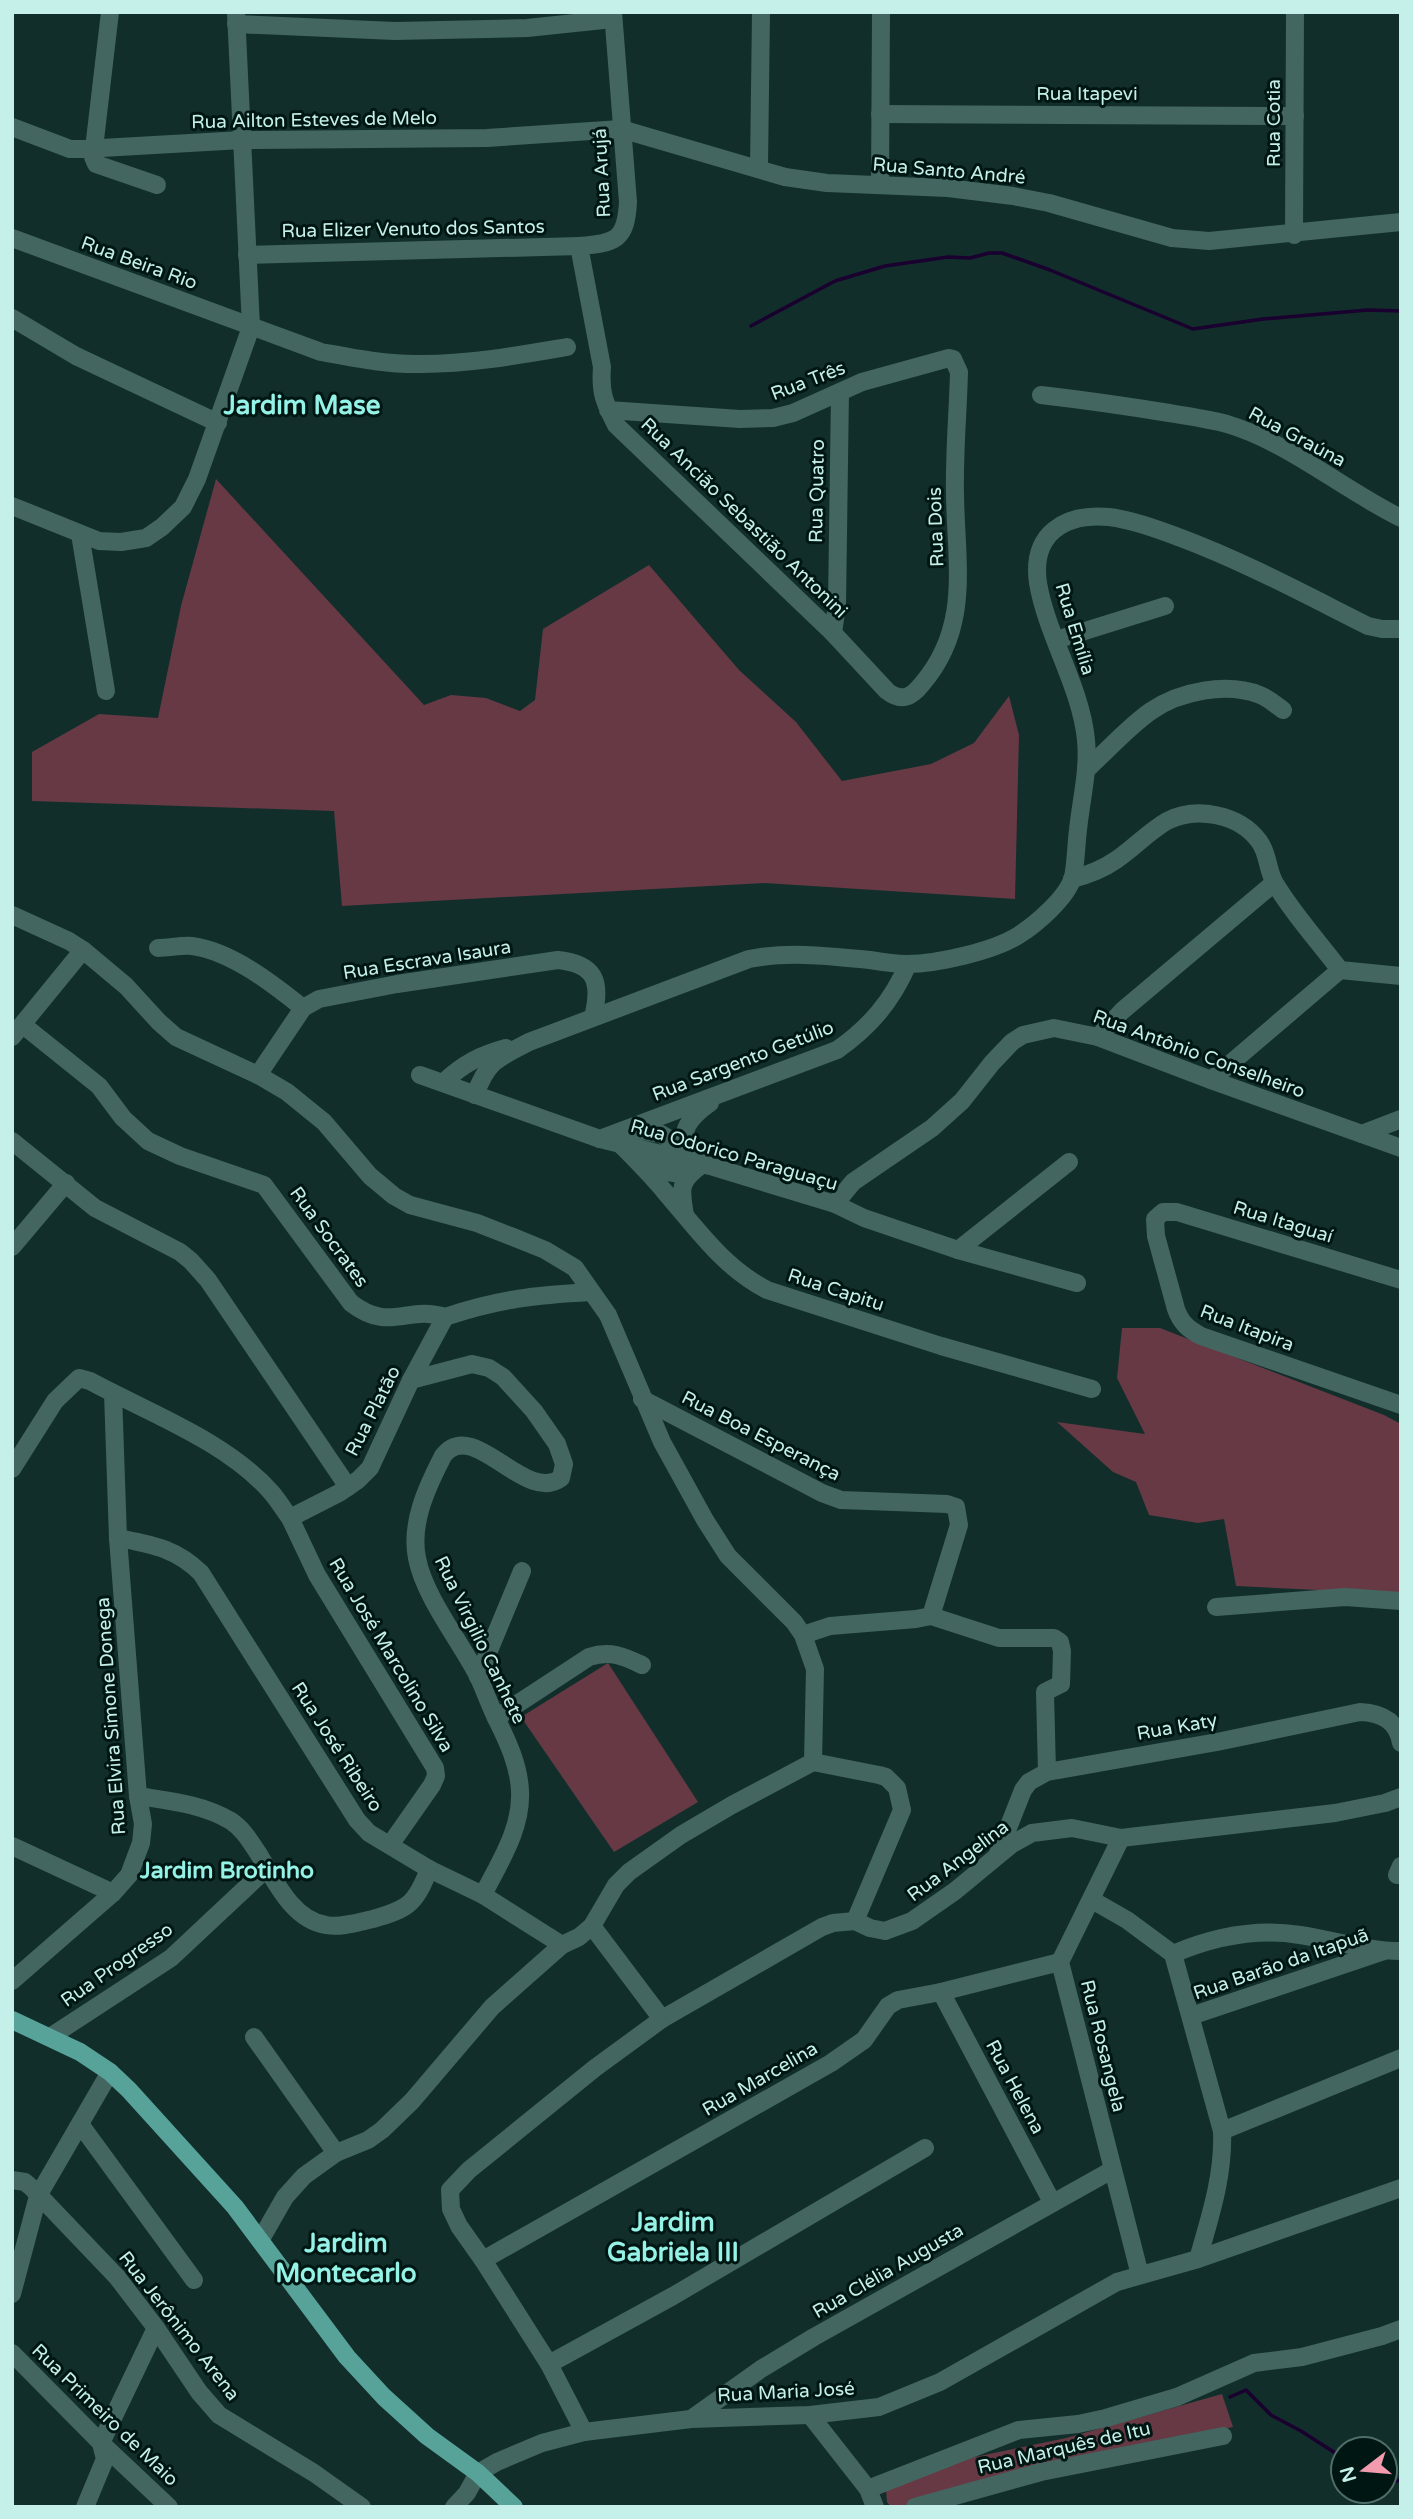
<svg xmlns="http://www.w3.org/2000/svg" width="1413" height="2519" viewBox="0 0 1413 2519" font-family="'Varela Round',sans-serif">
<rect width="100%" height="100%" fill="#112e2b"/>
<g fill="#673944">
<path d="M216,479L424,705L451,695L486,698L520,711L535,700L543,629L649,565L739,670L796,722L842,781L931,764L974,743L1009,696L1019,735L1015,899L765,883L342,906L334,811L32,801V752L99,714L158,718L181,606Z"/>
<path d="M1122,1328H1160L1384,1415L1401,1424V1594L1236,1586L1224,1519L1198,1523L1149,1515L1136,1482L1113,1472L1057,1422L1145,1434L1117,1378Z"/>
<path d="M608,1663L698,1802L614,1852L521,1717Z"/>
<path d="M1222,2394L1233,2427L1012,2476L901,2507H891L887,2502L886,2491L970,2458L1066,2438Z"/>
</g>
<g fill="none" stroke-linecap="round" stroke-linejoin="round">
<g stroke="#1a002f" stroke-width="3.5">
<path d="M751,326L835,281L885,266L948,257L970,258L989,253H1002L1050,270L1193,329L1263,319L1368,310L1401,311"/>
<path d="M1230,2397L1246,2390L1271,2415L1301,2431L1343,2458"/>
<path d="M1385,2483L1401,2480"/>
</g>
<g stroke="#436661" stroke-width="18">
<path d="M110,12L93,157L96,164L157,185"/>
<path d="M236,24L395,31L527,28L613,19"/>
<path d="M880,114L1295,116"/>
<path d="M12,127L70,149H84L242,140L487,138L621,129L785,177L827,183L948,188L1013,196L1049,203L1172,238L1209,241L1401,222"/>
<path d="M759,167L761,12"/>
<path d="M880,185L881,12"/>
<path d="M1294,235L1295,12"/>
<path d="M12,238L321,352C354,358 388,365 422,364C471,364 520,355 567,347"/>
<path d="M247,255L579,246"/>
<path d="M12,318L76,356L218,423"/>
<path d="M1041,395C1084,400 1126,406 1169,413C1188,416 1208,419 1227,424C1290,443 1342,489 1401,518"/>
<path d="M608,410L740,419L773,418L793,413L862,382L949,358L953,359L959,372C958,413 954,454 955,495C956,564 971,627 922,684C911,698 901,702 887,691L833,633L616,425C604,402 600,392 602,367L579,246C615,243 626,241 628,202L613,12"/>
<path d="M12,506L99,541L121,542L146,538L162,527L183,507L197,479L251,327L236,12"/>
<path d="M80,534L106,691"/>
<path d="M833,633L837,605L840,392"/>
<path d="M1056,640L1165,606"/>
<path d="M1086,770C1107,751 1128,727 1151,711C1180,691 1227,682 1260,695C1268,698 1276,705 1283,710"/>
<path d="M1072,879C1088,875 1103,869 1116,860C1134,848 1148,832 1167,821C1196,806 1239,814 1259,841C1269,854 1267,872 1276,885C1294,915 1319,942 1340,970L1401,976"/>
<path d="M12,915L69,941L83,950L126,986L159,1022L176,1037L258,1075L287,1092L324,1122L370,1176L394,1196L410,1205L477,1223L513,1237L545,1250L575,1268L608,1315L662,1442L705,1520L728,1556L794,1622L803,1635L815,1669L813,1762L732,1805L681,1835L629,1872L616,1885L592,1926L579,1937L562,1945L492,2007L412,2101L382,2130L368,2140L336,2153L304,2176L285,2197L261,2239"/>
<path d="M158,948C169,948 181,945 192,946C231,951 273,984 303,1008"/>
<path d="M23,1025L99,1086L123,1118L148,1141L180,1156L264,1185L351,1303C390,1333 407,1305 445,1317"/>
<path d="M12,1037L83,950"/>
<path d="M1098,1037L1122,1011L1274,883"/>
<path d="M258,1075L303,1008L319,999L397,984L558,960C595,964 602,981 593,1017"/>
<path d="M420,1075L600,1139L710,1166L835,1204L864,1218L958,1250L1077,1283"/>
<path d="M1211,1080L1340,970"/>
<path d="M444,1082C463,1064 480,1055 506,1048"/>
<path d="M475,1095C488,1060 497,1059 529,1042L749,959C788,951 830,956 870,960C882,962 895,964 907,964C937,964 994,951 1019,935C1036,924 1067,898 1073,877C1076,863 1076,845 1078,830C1081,800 1089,770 1086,740C1081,687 1047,636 1038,583C1031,534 1064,513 1109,517C1133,520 1159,530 1181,538C1245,562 1306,595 1368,626L1382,629H1401"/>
<path d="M631,1129L661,1134L689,1151"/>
<path d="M1362,1134L1401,1119"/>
<path d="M600,1139L837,1050C870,1027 892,1001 908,964"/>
<path d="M12,1141L95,1208L180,1252L191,1261L208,1280L348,1487"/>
<path d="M620,1144C636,1160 651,1175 665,1192C697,1229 723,1267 767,1290L941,1346L1092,1389"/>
<path d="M642,1164L660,1171L688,1175"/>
<path d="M835,1204L853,1182L932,1128L962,1101L992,1063L1012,1042L1023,1035L1054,1028L1098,1037L1211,1080L1401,1148"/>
<path d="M685,1215C680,1187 679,1181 703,1164C673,1141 683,1122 710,1103"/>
<path d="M12,1247L66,1183"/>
<path d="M958,1250L1069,1162"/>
<path d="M1401,1280L1177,1212H1163L1155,1219L1156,1236L1176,1309C1181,1323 1188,1329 1201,1336L1401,1405"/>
<path d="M411,1380L472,1364L489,1368L503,1377L534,1411L557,1444L564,1464L561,1478C525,1505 473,1416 443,1456C427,1487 410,1523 417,1558C424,1596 460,1641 478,1676C485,1691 490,1706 497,1720C508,1742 519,1766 520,1791C522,1829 499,1863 483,1895"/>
<path d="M642,1399L822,1493L841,1500L947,1504L956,1507L959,1525L931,1616L916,1619L830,1626L803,1635"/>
<path d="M12,1469L55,1401L79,1378L90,1381C149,1413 226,1441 271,1492C278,1500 284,1510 290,1518L339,1493L358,1480L370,1468L411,1380L445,1317C498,1299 536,1295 591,1292"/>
<path d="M290,1518L317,1575L435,1768L436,1776L432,1785L390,1845"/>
<path d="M118,1538C153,1545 175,1548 201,1573L357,1820L369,1833L429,1869L483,1895L562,1945"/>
<path d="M1216,1607L1345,1597L1401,1601"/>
<path d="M931,1616L999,1638H1054L1060,1642L1062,1651L1061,1684L1045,1692L1047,1772"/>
<path d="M478,1677L522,1571"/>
<path d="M496,1718L589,1657C610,1650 623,1656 642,1665"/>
<path d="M813,1762L879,1775L886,1777L897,1788L902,1810L855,1921L870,1928L885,1931L912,1921L955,1891L1012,1844L1032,1833L1072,1828L1121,1838L1335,1813L1385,1803L1401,1797"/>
<path d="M138,1796C170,1801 203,1804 231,1821C243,1829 250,1841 258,1853C274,1879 292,1920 326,1925C341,1928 359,1922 373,1919C409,1909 416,1903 429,1869"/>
<path d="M1121,1838L1060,1962L1140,2275"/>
<path d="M12,1846L113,1893"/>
<path d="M997,1856L1023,1790L1029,1782L1047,1772L1217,1742L1360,1712C1381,1713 1397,1720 1401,1743"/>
<path d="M1397,1875L1401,1866"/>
<path d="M1092,1900L1127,1920L1173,1954L1222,2131C1224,2175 1210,2217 1198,2259"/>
<path d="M592,1926L662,2019"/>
<path d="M1173,1954C1213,1937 1256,1928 1300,1935C1333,1940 1367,1951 1401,1951"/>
<path d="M12,1981L113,1893L129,1875L141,1843L143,1824L138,1796L118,1538L113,1393"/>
<path d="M941,1992L1052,2202"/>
<path d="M1191,2016L1384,1951"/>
<path d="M50,2037L171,1958L267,1868"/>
<path d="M254,2037L336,2153"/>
<path d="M80,2124L194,2280"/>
<path d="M1222,2131L1401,2058"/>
<path d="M12,2180L25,2182L32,2188L117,2277L156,2328L199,2392L219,2415L314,2473L362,2507"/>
<path d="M483,2260L831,2063L864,2040L888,2006L898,2000L941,1992L1060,1962"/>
<path d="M12,2294L38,2196L110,2072"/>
<path d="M12,2353L101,2443L169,2507"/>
<path d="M549,2364L673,2296L925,2148"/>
<path d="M810,2415L868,2489L875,2507"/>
<path d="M691,2419L761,2369L814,2337L1112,2170"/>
<path d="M584,2432L549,2364L483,2260L459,2226L451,2209L450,2190L469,2170L595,2068L662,2019L822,1927L833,1923L855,1921"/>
<path d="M868,2489L1019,2430L1078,2424L1106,2418L1177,2397L1254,2363L1302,2357L1382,2336L1401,2329"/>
<path d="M85,2507L105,2459L101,2443L156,2328"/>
<path d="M454,2507L467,2493L478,2473L497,2462L542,2443L584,2432L691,2419L810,2415L879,2407L940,2382L1117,2282L1198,2259L1401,2188"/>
<path d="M915,2507L1041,2472L1223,2436"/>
</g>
<path stroke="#57a299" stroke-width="18" d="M12,2020L80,2052L110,2072L129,2090L235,2207L347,2357L384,2397L427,2436L478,2473L514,2507"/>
</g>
<g text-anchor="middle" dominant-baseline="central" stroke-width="6" stroke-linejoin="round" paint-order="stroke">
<g font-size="19" fill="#c5f0e9" stroke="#001613">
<text x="1087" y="94">Rua Itapevi</text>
<text transform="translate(314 120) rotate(-1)">Rua Ailton Esteves de Melo</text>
<text transform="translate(1274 123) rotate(-90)">Rua Cotia</text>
<text transform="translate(949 171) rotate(5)">Rua Santo André</text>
<text transform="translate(602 173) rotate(-93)">Rua Arujá</text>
<text transform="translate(413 229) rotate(-1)">Rua Elizer Venuto dos Santos</text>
<text transform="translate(139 263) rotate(20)">Rua Beira Rio</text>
<text transform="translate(808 381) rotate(-21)">Rua Três</text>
<text transform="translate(1297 437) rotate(28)">Rua Graúna</text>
<text transform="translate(817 491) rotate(-89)">Rua Quatro</text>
<text transform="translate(744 518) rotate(44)">Rua Ancião Sebastião Antonini</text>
<text transform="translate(936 527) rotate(-92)">Rua Dois</text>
<text transform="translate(1075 629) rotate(73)">Rua Emília</text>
<text transform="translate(427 960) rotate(-9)">Rua Escrava Isaura</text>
<text transform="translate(1199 1054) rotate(20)">Rua Antônio Conselheiro</text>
<text transform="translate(743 1061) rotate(-21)">Rua Sargento Getúlio</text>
<text transform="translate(734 1155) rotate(16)">Rua Odorico Paraguaçu</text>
<text transform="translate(1283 1222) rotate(17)">Rua Itaguaí</text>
<text transform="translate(329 1237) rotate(54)">Rua Socrates</text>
<text transform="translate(836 1290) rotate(18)">Rua Capitu</text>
<text transform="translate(1247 1328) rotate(21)">Rua Itapira</text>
<text transform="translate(373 1411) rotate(-63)">Rua Platão</text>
<text transform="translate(761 1436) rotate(27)">Rua Boa Esperança</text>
<text transform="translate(480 1640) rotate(64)">Rua Virgilio Canhete</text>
<text transform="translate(391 1655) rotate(59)">Rua José Marcolino Silva</text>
<text transform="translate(111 1716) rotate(-94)">Rua Elvira Simone Donega</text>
<text transform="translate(1177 1727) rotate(-10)">Rua Katy</text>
<text transform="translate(337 1747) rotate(57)">Rua José Ribeiro</text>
<text transform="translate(958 1861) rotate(-37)">Rua Angelina</text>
<text transform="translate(1281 1964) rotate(-19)">Rua Barão da Itapuã</text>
<text transform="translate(117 1965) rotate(-35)">Rua Progresso</text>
<text transform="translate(1103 2046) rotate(76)">Rua Rosangela</text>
<text transform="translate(760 2079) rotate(-30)">Rua Marcelina</text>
<text transform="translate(1015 2087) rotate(62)">Rua Helena</text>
<text transform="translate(888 2271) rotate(-30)">Rua Clélia Augusta</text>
<text transform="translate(179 2326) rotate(52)">Rua Jerônimo Arena</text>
<text transform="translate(786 2392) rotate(-3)">Rua Maria José</text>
<text transform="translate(105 2415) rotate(44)">Rua Primeiro de Maio</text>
<text transform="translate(1064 2448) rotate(-13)">Rua Marquês de Itu</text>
</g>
<g font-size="23" font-weight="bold" fill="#95f2e6" stroke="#001613">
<text x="227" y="1871">Jardim Brotinho</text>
</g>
<g font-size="26" font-weight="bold" fill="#95f2e6" stroke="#001613">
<text x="302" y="405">Jardim Mase</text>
<text x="673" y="2222">Jardim<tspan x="673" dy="30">Gabriela III</tspan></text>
<text x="346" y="2243">Jardim<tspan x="346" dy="30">Montecarlo</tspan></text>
</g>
</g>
<rect width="1413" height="2519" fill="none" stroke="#c5f0e9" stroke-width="28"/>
<g transform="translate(1364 2470) rotate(254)"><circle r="33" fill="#001613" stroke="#4f6d69" stroke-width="2"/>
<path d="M0-5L12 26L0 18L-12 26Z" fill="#f29aae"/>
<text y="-10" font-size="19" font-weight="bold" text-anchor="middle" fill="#c5f0e9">N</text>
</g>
</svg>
